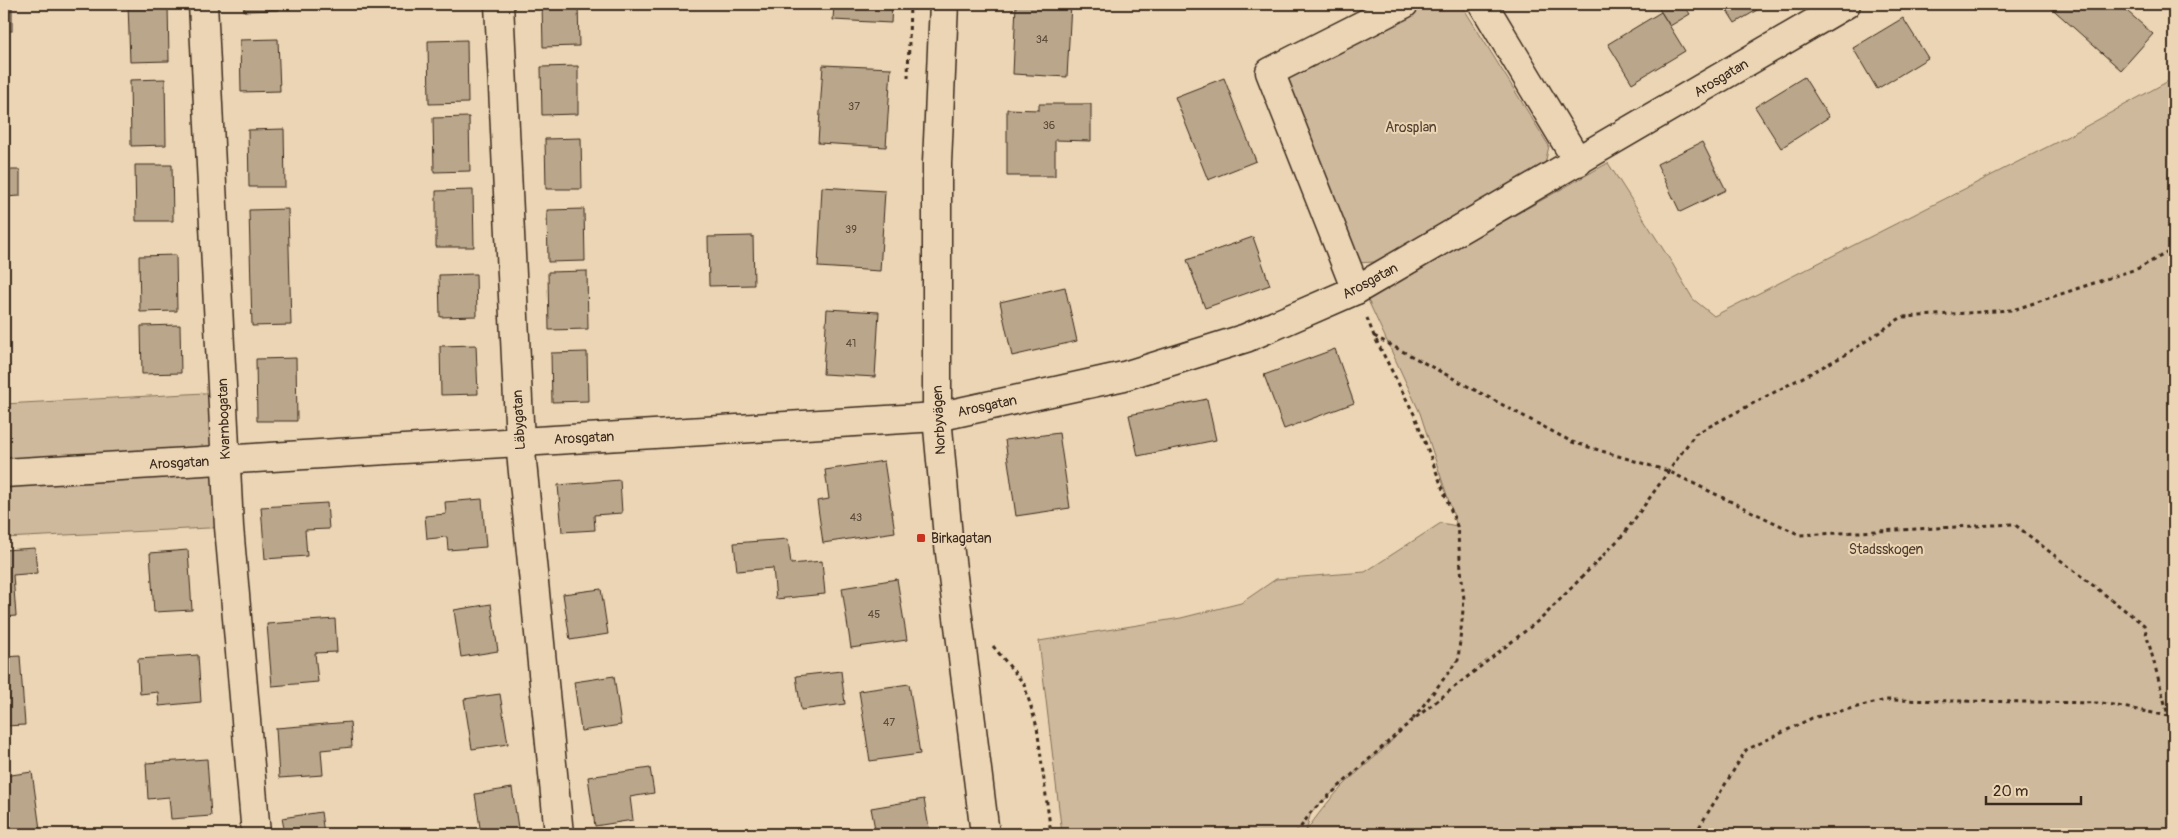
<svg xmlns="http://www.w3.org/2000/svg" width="2178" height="838" viewBox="0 0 2178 838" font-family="Pangolin,sans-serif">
<rect width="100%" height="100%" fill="#ebd5b4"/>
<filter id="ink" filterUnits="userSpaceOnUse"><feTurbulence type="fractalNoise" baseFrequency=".02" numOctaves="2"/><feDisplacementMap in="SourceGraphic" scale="10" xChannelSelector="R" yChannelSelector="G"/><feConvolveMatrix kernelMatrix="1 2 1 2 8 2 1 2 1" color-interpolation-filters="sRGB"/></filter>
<g filter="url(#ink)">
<g fill="#cfb99c" stroke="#85725d" fill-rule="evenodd">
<path d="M1428,4H1461L1549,146L1545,164L1470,209L1374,262L1356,263L1284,79Z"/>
<path d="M2174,78V834H1062L1039,641L1181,618L1241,603L1276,579L1365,572L1441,523L1457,526L1420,413L1367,298L1608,163L1672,263L1693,299L1714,316L2059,141ZM1397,735C1380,755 1358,770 1340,789C1327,802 1316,817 1306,831L1311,812Z"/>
<path d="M223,392L229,527L4,538V404Z"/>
</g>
<g fill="#baa68a" stroke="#3b2a1e">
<path d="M128,4H168L169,61L130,62Z"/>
<path d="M244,4H279V10L244,11Z"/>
<path d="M542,4H578L579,46L543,47Z"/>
<path d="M834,4H892L891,23L833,20Z"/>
<path d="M1016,4H1071L1067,77L1013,74Z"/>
<path d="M1656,4H1683L1690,14L1670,26Z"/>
<path d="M1723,4H1767L1735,23Z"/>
<path d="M2047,4H2119L2153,34L2121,70Z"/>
<rect x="4" y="5" width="8" height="26"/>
<path d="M1661,12L1685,51L1632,83L1608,44Z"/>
<path d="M1903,18L1928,58L1877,89L1853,48Z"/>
<path d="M278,39L280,91L241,92L240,40Z"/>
<path d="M467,40L468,103L429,104L428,41Z"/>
<path d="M823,65L891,68L886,147L818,143Z"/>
<path d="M578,66V114L542,115L541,67Z"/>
<path d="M1804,77L1829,117L1781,148L1755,107Z"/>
<path d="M1224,78L1256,161L1208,180L1175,97Z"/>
<path d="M165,79L166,145L131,146L130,80Z"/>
<path d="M1039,104H1091V141L1055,140V176H1007V109L1039,110Z"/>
<path d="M469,117L470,171L434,172L433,118Z"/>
<path d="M284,129L285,187H249L248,130Z"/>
<path d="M581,138L582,189H546L545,139Z"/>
<path d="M1702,142L1726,190L1680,212L1657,164Z"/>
<path d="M135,165H172L173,221H136Z"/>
<path d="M4,170H20V196L4,197Z"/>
<path d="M822,187L885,191L880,271L818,267Z"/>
<path d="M473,190L474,247H436V191Z"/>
<path d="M288,209L291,325L252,326L249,210Z"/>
<path d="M584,209L585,261L548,262L547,210Z"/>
<path d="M753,236L754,285L709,286L708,237Z"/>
<path d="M1253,237L1270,285L1205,308L1187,260Z"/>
<path d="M176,255L177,311L140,312L139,256Z"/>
<path d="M587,271L588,329L549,330L548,272Z"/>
<path d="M476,274L477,316L440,317L439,275Z"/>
<path d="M1065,287L1077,341L1012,356L1000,302Z"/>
<path d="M827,309L879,312L875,377L823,374Z"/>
<path d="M180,325L181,373L142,374L141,326Z"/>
<path d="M476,345L478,394L441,395L440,346Z"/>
<path d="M1335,349L1354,403L1284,429L1264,375Z"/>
<path d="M587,352L588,401L552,402L551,353Z"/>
<path d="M296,358L297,421H257L256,359Z"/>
<path d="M1207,399L1216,440L1138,456L1129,415Z"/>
<path d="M1059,433L1070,508L1016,516L1005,440Z"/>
<path d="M884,461L895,532L823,543L817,501L829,499L825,470Z"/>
<path d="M620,480L622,513L594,515L595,530L562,532L558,485Z"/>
<path d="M482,499L486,547L448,550L447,537L427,539L425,516L446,514L445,502Z"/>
<path d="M327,503L329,529L305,530L307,556L265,559L261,507Z"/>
<path d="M788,539L791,564L822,561L825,594L776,599L773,568L737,571L734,543Z"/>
<path d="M35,548L37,573L13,575L16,616L4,617V550Z"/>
<path d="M188,550L192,610L154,612L150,553Z"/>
<path d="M897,579L907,640L851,648L842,588Z"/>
<path d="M601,589L608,634L570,640L563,594Z"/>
<path d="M491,604L498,651L461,657L454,610Z"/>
<path d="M335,619L337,652L315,653L318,682L272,686L267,624Z"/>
<path d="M198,655L201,702L159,706L158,692L140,694L138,659Z"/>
<path d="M20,656L25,725L4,726V657Z"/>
<path d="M841,671L845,704L801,710L796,676Z"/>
<path d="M614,676L621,725L581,731L574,682Z"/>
<path d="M909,684L920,754L870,761L859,691Z"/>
<path d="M500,694L508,744L472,749L464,699Z"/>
<path d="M350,722L352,747L321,750L323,775L279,778L276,728Z"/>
<path d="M207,759L211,816L171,819L169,797L148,799L146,763Z"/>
<path d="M650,768L654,793L630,797L633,820L595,826L588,777Z"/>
<path d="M32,772L40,829L4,834V776Z"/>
<path d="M512,788L519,834H481L475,794Z"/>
<path d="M924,799L930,834H876L871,808Z"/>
<path d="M321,812L324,834H285L282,818Z"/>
</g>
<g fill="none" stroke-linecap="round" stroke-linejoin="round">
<g stroke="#3b2a1e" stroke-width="31">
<g id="minor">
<path d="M203,4L229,527L256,834"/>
<path d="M499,4L520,442L559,834"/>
<path d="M944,4L937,163V417L948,537L985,834"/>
<path d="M1483,4L1578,162"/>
<path d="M1356,290L1270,72L1404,4"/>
<path d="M4,473L937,417L1124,376L1246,338L1356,290L1846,4"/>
</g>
</g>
<g stroke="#3b2a1e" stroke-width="3" stroke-dasharray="4 4" stroke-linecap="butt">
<path d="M908,78L910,4"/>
<path d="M1367,318L1374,336L1415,416L1457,526L1464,600L1458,660L1413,719"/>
<path d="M1374,336L1572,442L1668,471L1800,535L2014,524L2144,625L2168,715"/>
<path d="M993,646L1024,684L1037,727L1051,834"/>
<path d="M1296,834L1311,812L1409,723L1543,617L1624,534L1695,434L1845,355L1902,317L2013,310L2139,268L2174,249"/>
<path d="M1695,834L1746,750L1812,718L1886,700L2102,703L2174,717"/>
</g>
<use href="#minor" stroke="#ebd5b4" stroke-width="28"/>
</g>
</g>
<rect fill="#c8321e" stroke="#ebd5b4" stroke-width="2" x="916" y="533" width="10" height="10" rx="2.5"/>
<g text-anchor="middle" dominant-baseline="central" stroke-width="4" stroke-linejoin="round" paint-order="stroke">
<g font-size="11" fill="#5b4939">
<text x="1042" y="39">34</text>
<text x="854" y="106">37</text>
<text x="1049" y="125">36</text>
<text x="851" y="229">39</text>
<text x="851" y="343">41</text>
<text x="856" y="517">43</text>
<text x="874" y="614">45</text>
<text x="889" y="722">47</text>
</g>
<g font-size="14" fill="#3b2a1e" stroke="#ebd5b4">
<text transform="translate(1721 78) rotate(-31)">Arosgatan</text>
<text transform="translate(1370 281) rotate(-28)">Arosgatan</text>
<text transform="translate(987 406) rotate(-12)">Arosgatan</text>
<text transform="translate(224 419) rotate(-92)">Kvarnbogatan</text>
<text transform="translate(519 420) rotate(-93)">Läbygatan</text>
<text transform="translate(939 420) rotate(-93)">Norbyvägen</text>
<text transform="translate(584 438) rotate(-3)">Arosgatan</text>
<text transform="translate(179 463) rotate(-3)">Arosgatan</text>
</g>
<g font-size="14" fill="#513f31" stroke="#ebd5b4">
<text x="1411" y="127">Arosplan</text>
<text x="1886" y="549">Stadsskogen</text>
</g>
<g font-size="14" fill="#3b2a1e" stroke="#ebd5b4" text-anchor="start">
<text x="931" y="538">Birkagatan</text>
</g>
</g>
<rect width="2178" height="838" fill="none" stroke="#ebd5b4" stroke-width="20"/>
<rect x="10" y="10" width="2158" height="818" fill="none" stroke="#3b2a1e" stroke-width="2" filter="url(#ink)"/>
<path d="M1986 796v8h95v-8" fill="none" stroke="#3b2a1e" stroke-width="2.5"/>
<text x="1993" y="796" font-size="15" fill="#3b2a1e" stroke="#ebd5b4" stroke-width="4" paint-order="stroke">20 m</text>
</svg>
